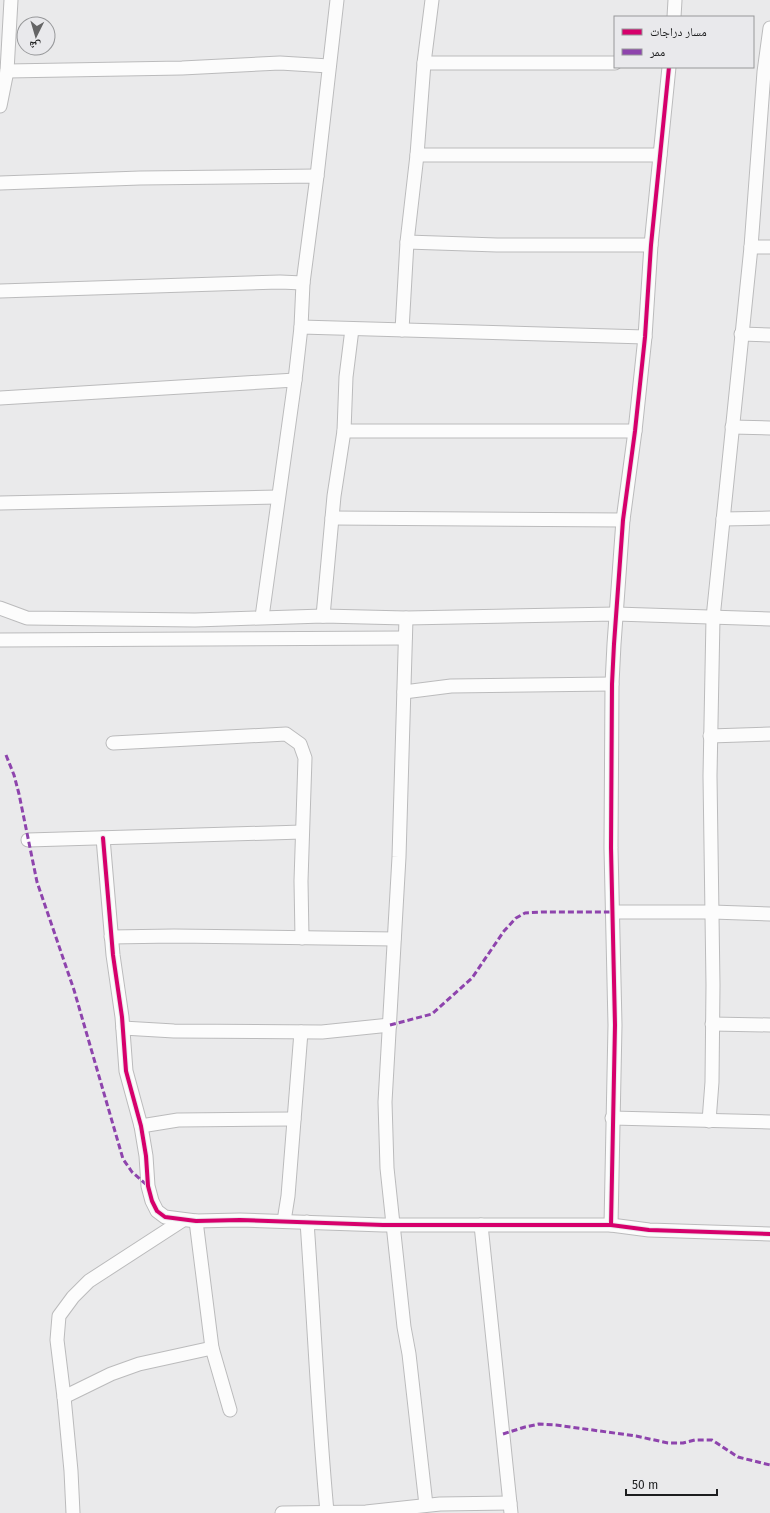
<svg xmlns="http://www.w3.org/2000/svg" width="770" height="1513" viewBox="0 0 770 1513" font-family="'Fira Sans','Noto Naskh Arabic',sans-serif">
<rect width="100%" height="100%" fill="#eaeaeb"/>
<g fill="none" stroke-linecap="round" stroke-linejoin="round">
<g stroke="#bbbbbc" stroke-width="15">
<g id="minor">
<path d="M674,17L675,0"/>
<path d="M424,63H615"/>
<path d="M7,71L182,68L280,63L329,66"/>
<path d="M0,106L7,71L11,0"/>
<path d="M417,155H660"/>
<path d="M317,176L337,0"/>
<path d="M0,183L140,178L317,176L303,283L301,327"/>
<path d="M407,242L497,245H651"/>
<path d="M751,247H770"/>
<path d="M0,291L280,282L303,283"/>
<path d="M402,330L407,242L417,155L424,63L432,0"/>
<path d="M741,334L770,335"/>
<path d="M0,398L295,380"/>
<path d="M732,427L770,428"/>
<path d="M344,431H635"/>
<path d="M0,503L278,497"/>
<path d="M332,518L623,520"/>
<path d="M723,519L770,518"/>
<path d="M0,608L27,618L195,620L323,616L406,618L616,614L770,619"/>
<path d="M323,616L334,496L344,431L346,377L352,329"/>
<path d="M262,617L295,380L301,327L645,337"/>
<path d="M406,618L399,857L385,1102L387,1168L404,1327L409,1354L426,1505"/>
<path d="M0,640L405,638"/>
<path d="M404,692L451,686L612,684"/>
<path d="M710,736L770,734"/>
<path d="M113,743L286,734L300,744L305,758L301,881L302,938"/>
<path d="M103,838L113,955L122,1017L126,1071L141,1126L146,1156L148,1186L152,1201L157,1211L165,1217L196,1221L240,1220L383,1225H611L649,1230L770,1234"/>
<path d="M28,840L302,832"/>
<path d="M613,912H712L770,914"/>
<path d="M111,937L174,936L394,939"/>
<path d="M712,1024L770,1025"/>
<path d="M123,1028L174,1031L322,1032L390,1025"/>
<path d="M612,1118L770,1122"/>
<path d="M709,1121L712,1082L713,985L710,776L713,618L751,247L764,72L770,28"/>
<path d="M141,1126L178,1120L294,1119"/>
<path d="M196,1221L212,1348L230,1410"/>
<path d="M284,1221L288,1196L301,1032"/>
<path d="M307,1222C314,1319 318,1416 327,1512"/>
<path d="M481,1225L511,1513"/>
<path d="M611,1225L615,1025L611,848L612,684L614,644L623,520L635,431L645,337L651,245L669,67"/>
<path d="M64,1397L111,1374L139,1364L212,1348"/>
<path d="M73,1513L71,1471L64,1397L57,1340L59,1316L73,1297L89,1281L183,1220"/>
<path d="M282,1513L366,1512L440,1504L510,1503"/>
</g>
</g>
<use href="#minor" stroke="#fcfcfc" stroke-width="13"/>
<g stroke="#8e44ad" stroke-width="3" stroke-dasharray="6 3" stroke-linecap="butt">
<path d="M6,755L14,775L19,794L37,882L74,990L123,1159L132,1172L148,1186"/>
<path d="M390,1025L432,1014L472,978L504,931L516,918L525,913L543,912H613"/>
<path d="M503,1434L525,1427L539,1424L556,1425L636,1436L668,1443H683L695,1440H712L738,1457L770,1465"/>
</g>
<g stroke="#e9e9ec" stroke-width="6">
<g id="cycleway">
<path d="M103,838L113,955L122,1017L126,1071L141,1126L146,1156L148,1186L152,1201L157,1211L165,1217L196,1221L240,1220L383,1225H611L649,1230L770,1234"/>
<path d="M611,1225L615,1025L611,848L612,684L614,644L623,520L635,431L645,337L651,245L669,67"/>
</g>
</g>
<use href="#cycleway" stroke="#d6006c" stroke-width="4"/>
</g>
<rect x="614" y="16" width="140" height="52" fill="#e9e9ec" stroke="#97989a"/>
<rect x="622" y="29" width="20" height="6" fill="#d6006c" stroke="#97989a"/>
<text x="650" y="36" font-size="12" fill="#1d1e1f">مسار دراجات</text>
<rect x="622" y="49" width="20" height="6" fill="#8e44ad" stroke="#97989a"/>
<text x="650" y="56" font-size="12" fill="#1d1e1f">ممر</text>
<g transform="translate(36 36) rotate(185)"><circle r="19" fill="#e9e9ec" stroke="#97989a"/>
<path d="M0-3L7 15L0 10L-7 15Z" fill="#656566"/>
<text y="-6" font-size="11" font-weight="bold" text-anchor="middle" fill="#1d1e1f">ش</text>
</g>
<path d="M626 1489v6h91v-6" fill="none" stroke="#1d1e1f" stroke-width="2"/>
<text x="632" y="1489" font-size="12" fill="#1d1e1f" stroke="#e9e9ec" stroke-width="3" paint-order="stroke">50 m</text>
</svg>
